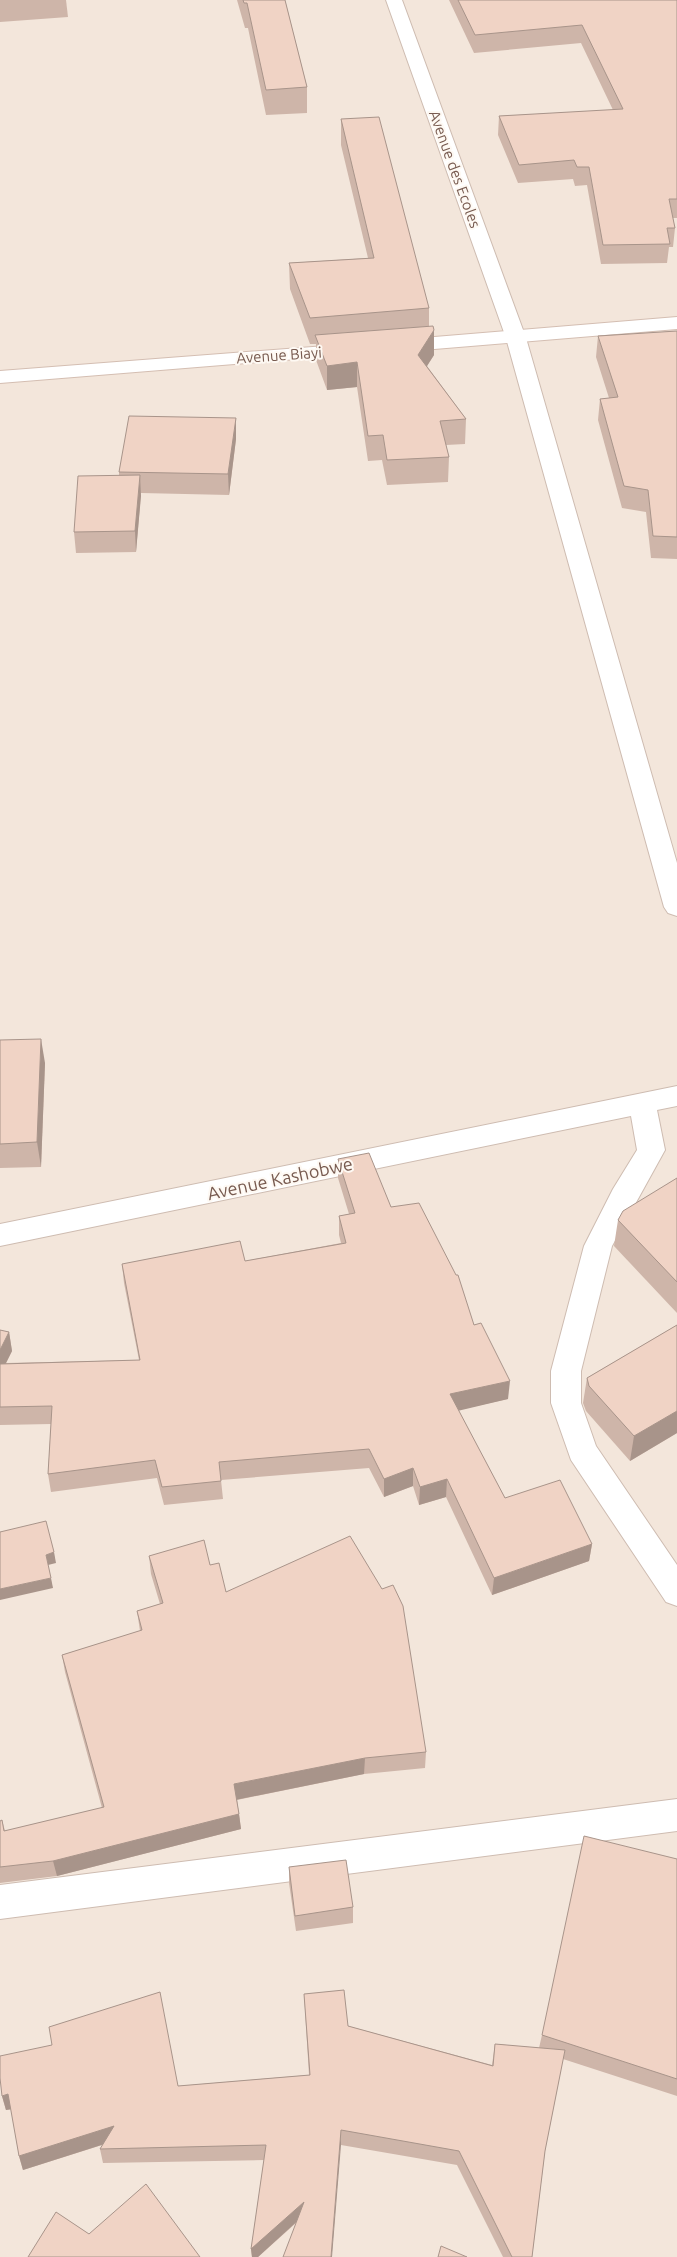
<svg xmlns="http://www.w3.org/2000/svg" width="677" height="2257" viewBox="0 0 677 2257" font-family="Ubuntu,sans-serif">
<rect width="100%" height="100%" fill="#fcf5ec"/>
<rect fill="#f3e6db" x="0" y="0" width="677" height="2257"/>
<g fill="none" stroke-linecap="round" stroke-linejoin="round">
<g stroke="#cebcb1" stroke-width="2">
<g id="street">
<path d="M386,0H402L526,338L677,863V916L668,913L664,907L506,338Z"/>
<path d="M677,1086V1106L657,1110L665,1150L612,1246L581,1371V1403L596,1446L677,1565V1606L666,1602L571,1460L551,1403V1371L584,1246L613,1189L637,1150L631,1116L0,1246V1224Z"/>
<path d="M677,1799V1831L0,1919V1885Z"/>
</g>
</g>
<g stroke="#d4beb2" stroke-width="2">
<g id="secondary">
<path d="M677,317V329L398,352L391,350L388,346L391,342L398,340Z"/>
<path d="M352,344L359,346L362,350L359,354L0,383V371Z"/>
</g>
</g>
<use href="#street" fill="#fff" fill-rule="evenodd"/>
<use href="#secondary" fill="#fff" fill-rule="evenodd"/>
</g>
<g fill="#ceb5a9">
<path d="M0,0H66L68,17L0,22Z"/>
<path d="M237,0H285L307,87V113L266,115L248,28H245Z"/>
<path d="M449,0H677V218H673L675,228L673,247H669L667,263L601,264L587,185L575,186L573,179L518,183L498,135L499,116L613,110L581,43L474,53Z"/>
<path d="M341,119L429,308V326L434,355L427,366L466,419L465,444L446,445L449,457L448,482L387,485L382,460L368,461L357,387L327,390L316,360V344H310L290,289L289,263L368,258L341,145Z"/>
<path d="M677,331V559L651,558L646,512L622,508L598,420L600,399L609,398L596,357L598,336Z"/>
<path d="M236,418V439L229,495L141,493L136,552L76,553L74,532L119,475V472Z"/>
<path d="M0,1040L45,1063L41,1167L0,1168Z"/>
<path d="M338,1159L391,1207L474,1325L508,1399L458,1410L505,1498L592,1544L589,1561L492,1595L446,1497L419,1505L413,1486L384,1497L369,1468L221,1480L223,1499L164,1505L157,1478L51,1492L48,1474L51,1424L0,1425V1330L9,1332L12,1351L6,1363L139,1360L124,1283L122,1264L245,1261L341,1243L339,1235V1216L349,1214L338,1178Z"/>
<path d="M677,1178V1313L614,1246L618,1220Z"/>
<path d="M677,1325V1433L630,1461L586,1411L583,1403L587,1378Z"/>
<path d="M149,1556L210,1565L226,1592L426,1752L425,1768L364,1774L237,1800L239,1814L241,1829L57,1876L0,1883V1821L2,1820L5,1831L102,1808L65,1672L62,1655L140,1631L137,1611L160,1604L151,1574Z"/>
<path d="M677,1859V2096L563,2059L545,2151L532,2257H503L457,2165L341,2145L296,2223L258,2257H252L251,2249L264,2160L103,2163L100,2149L102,2145L23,2170L19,2156L11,2109L6,2110L2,2096L178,2086L309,2075L304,1994L348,2026L492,2065L495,2044L539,2048L542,2035Z"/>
<path d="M289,1867L353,1907V1923L296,1931L289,1883Z"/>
</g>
<g fill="#a8948a">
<path d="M434,330V355L418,380V355Z"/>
<path d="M357,362V387L327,390V366Z"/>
<path d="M236,418V439L229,495L228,474Z"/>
<path d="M140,475L141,496L136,552L135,531Z"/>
<path d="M41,1039L45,1063L41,1167L37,1142Z"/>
<path d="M9,1332L12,1351L0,1375V1350Z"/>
<path d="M510,1381L508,1399L449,1413L450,1394Z"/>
<path d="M677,1411V1433L630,1461L634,1436Z"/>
<path d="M413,1468V1486L384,1497V1479Z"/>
<path d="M447,1479L446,1497L419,1505L420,1487Z"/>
<path d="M592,1544L589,1561L492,1595L494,1578Z"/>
<path d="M54,1552L56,1563L48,1565L46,1555Z"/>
<path d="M51,1578L53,1588L0,1600V1589Z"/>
<path d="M365,1758L364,1774L235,1800L234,1784Z"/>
<path d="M239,1814L241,1829L57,1876L53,1861Z"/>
<path d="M8,2094L13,2109L6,2110L2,2096Z"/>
<path d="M114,2126L117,2140L23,2170L19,2156Z"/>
<path d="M341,2130V2145L332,2257H331Z"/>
<path d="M304,2202V2215L258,2257H252L251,2249Z"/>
</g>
<g fill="#f0d3c5" stroke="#a8948a">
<path d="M243,0H285L307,87L266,90L247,3H244Z"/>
<path d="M458,0H677V199H669L675,228H667L670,244L603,245L589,167H577L574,160L519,165L499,116L623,109L582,25L475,35Z"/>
<path d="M379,117L429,308L310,318L289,263L374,258L341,119Z"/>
<path d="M433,326L434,330L418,355L466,419L440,421L449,457L387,460L383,435L368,436L357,362L327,366L315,335Z"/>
<path d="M677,331V537L653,536L648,490L624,486L600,399L618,397L598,336Z"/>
<path d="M129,416L236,418L228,474L119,472Z"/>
<path d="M140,475L135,531L74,532L78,476Z"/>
<path d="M41,1039L37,1142L0,1144V1040Z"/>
<path d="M369,1153L391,1207L419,1203L456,1275H458L474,1325L481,1323L510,1381L450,1394L505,1498L560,1480L592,1544L494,1578L447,1479L420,1487L413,1468L384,1479L369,1449L219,1462L221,1481L162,1487L155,1460L48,1474L52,1406L0,1407V1364L140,1360L122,1264L240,1241L245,1261L346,1243L339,1216L355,1213L338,1159Z"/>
<path d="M677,1178V1282L618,1220L623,1211Z"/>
<path d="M677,1325V1411L634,1436L589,1386L587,1378Z"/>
<path d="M0,1330L9,1332L0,1350Z"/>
<path d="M46,1521L54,1552L46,1555L51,1578L0,1589V1532Z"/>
<path d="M350,1536L382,1589L393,1585L403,1606L426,1752L365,1758L234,1784L239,1814L53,1861L0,1867V1821L2,1820L4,1831L104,1807L62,1655L142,1630L137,1611L163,1603L149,1556L204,1540L210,1565L219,1563L226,1592Z"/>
<path d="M584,1836L677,1859V2079L542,2035Z"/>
<path d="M346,1860L353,1907L295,1916L289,1867Z"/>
<path d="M344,1990L348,2026L493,2066L495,2044L565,2050L545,2151L532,2257H512L459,2151L341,2130L331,2257H283L304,2202L251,2249L266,2145L100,2149L114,2126L19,2156L8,2094L2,2096L0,2078V2056L52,2045L49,2027L160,1992L178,2086L310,2075L304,1994Z"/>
<path d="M146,2184L200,2257H28L56,2212L89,2234Z"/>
<path d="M441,2246L467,2257H438Z"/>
</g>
<g text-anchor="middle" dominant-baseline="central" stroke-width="4" stroke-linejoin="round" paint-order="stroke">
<g font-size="15" fill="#775a4f" stroke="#fef9f3">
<text transform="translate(455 169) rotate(70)">Avenue des Ecoles</text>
<text transform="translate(279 355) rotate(-4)">Avenue Biayi</text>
</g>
<g font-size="18" fill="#775a4f" stroke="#fef9f3">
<text transform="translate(280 1178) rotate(-12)">Avenue Kashobwe</text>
</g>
</g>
</svg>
